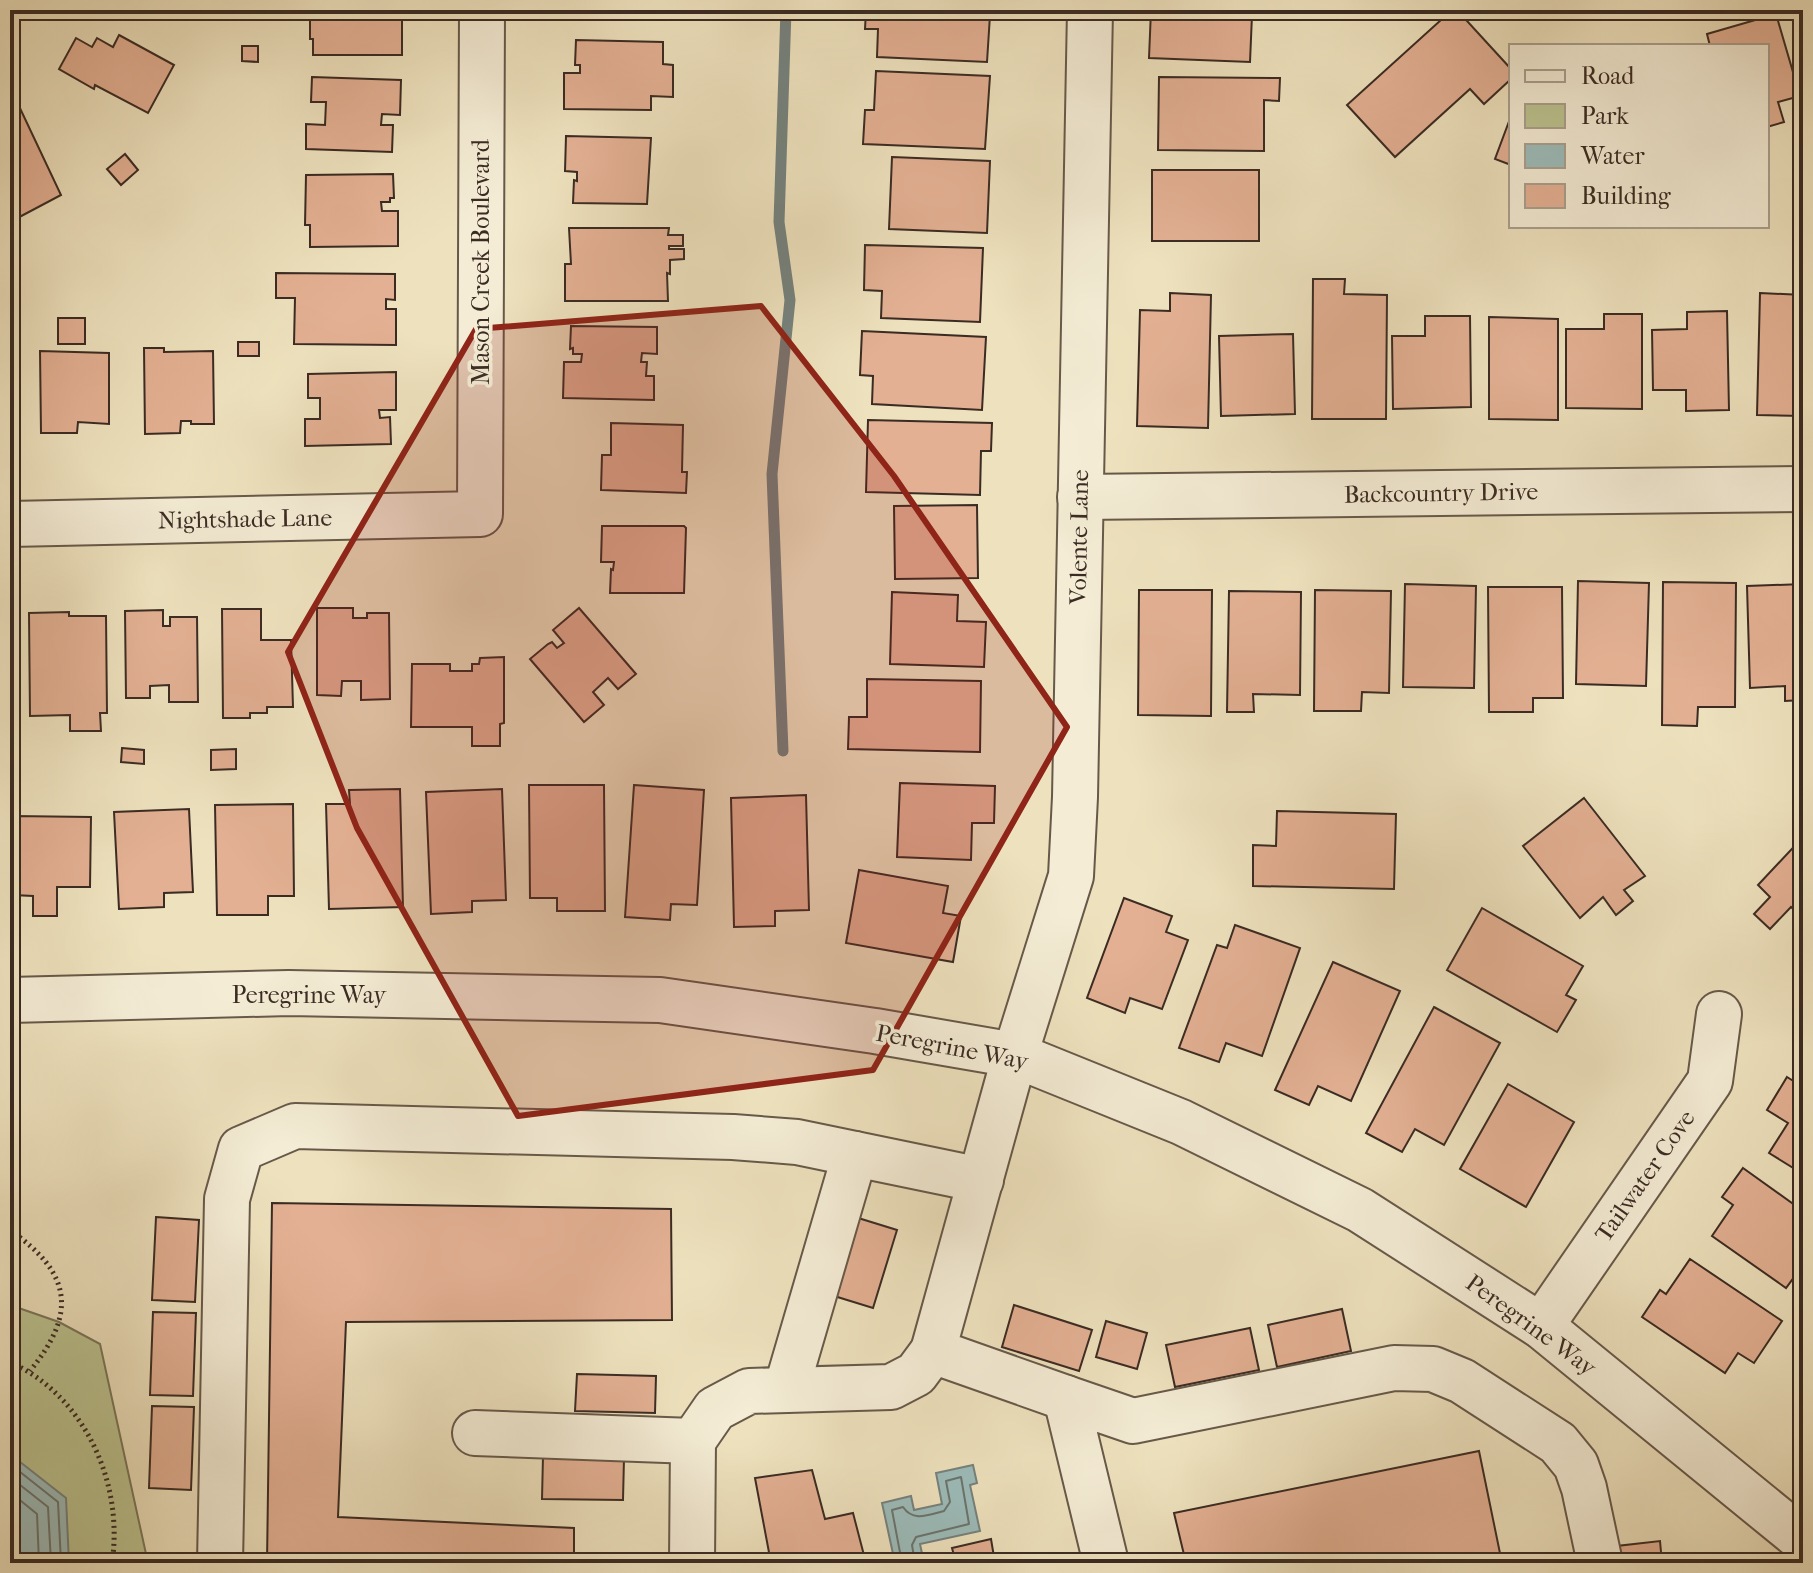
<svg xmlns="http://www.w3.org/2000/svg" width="1813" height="1573" viewBox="0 0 1813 1573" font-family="'IM FELL French Canon',serif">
<rect width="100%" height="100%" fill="#eee2be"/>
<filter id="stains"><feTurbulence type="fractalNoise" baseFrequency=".0025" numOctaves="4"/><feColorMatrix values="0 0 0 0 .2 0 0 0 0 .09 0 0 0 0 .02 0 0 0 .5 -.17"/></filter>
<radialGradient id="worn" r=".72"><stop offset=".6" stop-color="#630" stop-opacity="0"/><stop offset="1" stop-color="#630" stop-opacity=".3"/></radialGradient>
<path fill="#bbc390" stroke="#7a775a" stroke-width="2" d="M10,1305L59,1322L100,1344L148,1563H10Z"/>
<g fill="#9cbcba" stroke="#75827e" stroke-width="2">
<path d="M10,1440L15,1458L66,1498L69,1563H10Z"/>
<path d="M973,1465L977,1483L970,1485L980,1531L920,1544L924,1563H895L882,1503L911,1496L914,1510L942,1504L936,1473Z"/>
</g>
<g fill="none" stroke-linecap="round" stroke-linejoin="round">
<g stroke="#6b746e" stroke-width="2">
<path d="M10,1464L58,1502L61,1563"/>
<path d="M10,1477L48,1507L51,1563"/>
<path d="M10,1492L37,1514L39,1563"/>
<path d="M902,1563L892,1510L903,1507C913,1522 928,1515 944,1511L950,1502L946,1481L961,1477L969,1524L916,1537L912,1545L915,1563"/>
</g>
<path stroke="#75827e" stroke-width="11" d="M783,751L772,474L790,300L779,222L786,10"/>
</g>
<g fill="#e3b093" stroke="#3a2b23" stroke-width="2">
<path d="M310,10H395H386V19H402V55H313V39H310Z"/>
<path d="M657,10V18L567,17V10Z"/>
<path d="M866,10H995V15H990L987,62L877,57L878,29H865Z"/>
<path d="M1151,10H1228V14L1252,15L1250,62L1149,58Z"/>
<path d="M1452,10H1457L1511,69V79L1484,104L1470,89L1395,157L1347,105Z"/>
<path d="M1776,14L1800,96L1778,102L1784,122L1767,127V46H1710L1707,34Z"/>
<path d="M119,35L174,65L148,113L95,85L94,89L59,69L76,38L92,47L97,38L113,47Z"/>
<path d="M576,40L663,42V64L673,65V97L651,96V110L564,109V73H580V65H575Z"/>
<path d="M242,46H258V62L242,61Z"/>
<path d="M876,71L990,76L985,149L863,144L865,110H874Z"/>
<path d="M312,77L401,80L400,115L382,114L381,125H393L392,152L306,149V124L325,125L326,102H311Z"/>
<path d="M1159,77L1280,78L1279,101L1264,100V151L1158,150Z"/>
<path d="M18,104L61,195L10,222V108Z"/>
<path d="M1511,116V165L1495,159Z"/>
<path d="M566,136L651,138L647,204L573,203L574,180L577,181V172L565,171Z"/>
<path d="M125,154L138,170L121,185L107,169Z"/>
<path d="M892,157L990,161L987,233L889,229Z"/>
<rect x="1152" y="170" width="107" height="71"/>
<path d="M393,174L394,198H390V202H381L382,211H398V246L310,247V225H305L306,175Z"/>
<path d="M569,228H669L668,235H683V246H669V249H684V259L670,260V274L667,273L668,301H565V264H571Z"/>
<path d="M865,245L983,248L980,322L881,318L882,291L864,290Z"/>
<path d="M276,273L395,274V300L386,299V309H396V345L294,344L295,298H276Z"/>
<path d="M1313,279H1345L1344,294L1387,295L1386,419H1312Z"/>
<path d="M1170,293L1211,295L1208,428L1137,426L1140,310L1170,311Z"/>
<path d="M1760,293L1803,295V416L1757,415Z"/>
<path d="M1727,311L1729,410L1686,411V390H1653L1652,330L1687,329V312Z"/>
<path d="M1604,314H1642V409L1566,408V329H1604Z"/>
<path d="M1425,316H1470L1471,407L1393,409L1392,336H1425Z"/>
<path d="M1489,317L1558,319V420L1489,419Z"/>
<rect x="58" y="318" width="27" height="26"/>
<path d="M571,326L657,327V354L642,353L641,362H647L646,376H654V400L563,398L564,362H581L582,354H573V348L570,349Z"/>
<path d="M862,331L986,337L982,410L872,404L873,376L860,375Z"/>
<path d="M1293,334L1295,414L1221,416L1219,336Z"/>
<rect x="238" y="342" width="21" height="14"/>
<path d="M144,348H164V352L213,351L214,424H191V421H181L180,433L145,434Z"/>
<path d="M40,351L109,353V424L78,422L77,433H41Z"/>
<path d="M396,372V410H379L380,418L390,417L391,444L305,446V419H320V398H308V374Z"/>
<path d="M868,420L992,423L991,451H981L980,495L866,492Z"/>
<path d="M611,423L683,425L682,472H687L686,493L601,490L602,455H611Z"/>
<path d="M977,505L978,578L895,579L894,506Z"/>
<path d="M602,526H684L686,528L684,593H610L611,569L613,570L614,562H601Z"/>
<path d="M1578,581L1649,583L1646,686L1576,684Z"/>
<path d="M1663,582L1736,583L1735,707H1698L1697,726L1662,725Z"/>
<path d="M1405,584L1476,586L1474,688L1403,687Z"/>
<path d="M1803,584V700L1785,701V686L1750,688L1747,586Z"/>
<path d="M1488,587H1562L1563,698H1533V712H1489Z"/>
<path d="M1139,590H1212L1211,716L1138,715Z"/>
<path d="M1315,590L1391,591L1389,693L1362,692L1361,711H1314Z"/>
<path d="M1229,591L1301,592L1300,695L1253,694L1254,712H1227Z"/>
<path d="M892,592L958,595L957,621L986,622L984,667L890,664Z"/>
<path d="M317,608H353V618H367V613H389L390,699L361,700V681H342L341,696L317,695Z"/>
<path d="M579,608L636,674L618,689L608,678L593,692L604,705L584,722L530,659L548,644L552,642L557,648L564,643L553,630Z"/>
<path d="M222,609H261V640H291L293,707H267V713H250V718H223Z"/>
<path d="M163,610V626H170V617H197L198,702H169V685L150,686V698H126L125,611Z"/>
<path d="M69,612V616H106L107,713H100L101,731H70V715L30,716L29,613Z"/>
<path d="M504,657V723L500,724V746H472V727H411L412,664H450V671H472V664H479L480,658Z"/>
<path d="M867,679L981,681L980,752L848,749L849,717H867Z"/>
<path d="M122,748L144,750V764L121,762Z"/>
<path d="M236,749V769L211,770V750Z"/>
<path d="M900,783L995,786L994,823H972L971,860L897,857Z"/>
<path d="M529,785H604L605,911H557V898H530Z"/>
<path d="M634,785L704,790L697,905L671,904L670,920L625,917Z"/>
<path d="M400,789L403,907L329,909L326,804H350L349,790Z"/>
<path d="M502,789L506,900L472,901V912L431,914L426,792Z"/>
<path d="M806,795L809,910L775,911V926L734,927L731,798Z"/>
<path d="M1584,798L1645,876L1624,890L1633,901L1616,915L1603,897L1580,918L1523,846Z"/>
<path d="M293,804L294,896H268V915H217L215,805Z"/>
<path d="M189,809L193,892L164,893V907L119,909L114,812Z"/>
<path d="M1277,811L1396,814L1394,889L1253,886V845L1276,846Z"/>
<path d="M13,816L91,817L90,887H57V916H33V896L13,895Z"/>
<path d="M1803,837V918L1791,907L1770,929L1754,914L1770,897L1758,885Z"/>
<path d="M859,870L948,886L943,913L961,916L953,962L846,943Z"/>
<path d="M1124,898L1172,916L1166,932L1188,940L1162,1009L1130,998L1125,1013L1087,998Z"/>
<path d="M1482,908L1583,966L1566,995L1576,1000L1557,1032L1447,970Z"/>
<path d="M1235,925L1300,948L1262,1056L1226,1043L1219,1062L1179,1048L1217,945L1227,948Z"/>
<path d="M1333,962L1400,991L1351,1101L1318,1086L1309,1105L1275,1090Z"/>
<path d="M1434,1007L1500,1043L1444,1145L1415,1129L1402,1152L1366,1133Z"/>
<path d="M1787,1077L1803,1087V1174L1769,1153L1788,1123L1767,1110Z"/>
<path d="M1508,1084L1574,1122L1526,1207L1460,1169Z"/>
<path d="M1743,1168L1803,1211V1243L1800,1248L1803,1250V1265L1786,1288L1712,1236L1733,1205L1722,1197Z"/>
<path d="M272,1203L671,1209L672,1320L346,1322L338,1517L574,1528V1563H267Z"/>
<path d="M156,1217L199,1220L195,1302L152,1300Z"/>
<path d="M855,1217L897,1230L873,1308L831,1295Z"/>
<path d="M1690,1259L1782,1321L1754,1363L1738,1353L1725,1373L1642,1317L1660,1290L1666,1294Z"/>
<path d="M1014,1305L1092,1330L1079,1371L1002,1347Z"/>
<path d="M1342,1309L1351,1351L1277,1367L1268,1325Z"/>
<path d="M153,1312L196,1313L193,1396L150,1395Z"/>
<path d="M1106,1321L1147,1333L1137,1369L1096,1357Z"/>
<path d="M1250,1328L1259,1370L1175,1387L1166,1345Z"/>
<path d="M577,1374L656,1376L655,1413L575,1411Z"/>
<path d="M152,1406L194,1407L191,1490L149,1488Z"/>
<path d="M1479,1451L1502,1563H1186L1174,1513Z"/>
<path d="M543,1456L624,1458L623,1500L542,1499Z"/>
<path d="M812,1470L825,1519L853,1513L866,1563H771L755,1478Z"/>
<path d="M991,1539L995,1563H956L952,1548Z"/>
<path d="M1660,1541L1662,1563H1619L1617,1546Z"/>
</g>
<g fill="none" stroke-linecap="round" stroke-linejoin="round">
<g stroke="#67594a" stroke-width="48">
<g id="minor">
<path d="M1080,497L1803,489"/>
<path d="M10,524L480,514L482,10"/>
<path d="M10,1000L289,993L660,1000L875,1031L1015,1055L1181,1122L1360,1210L1541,1326L1803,1540"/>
<path d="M1541,1326L1710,1081L1719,1014"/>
<path d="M786,1390L855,1154"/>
<path d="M1066,1398L933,1351L1015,1055L1071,876L1075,797L1090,10"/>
<path d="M475,1433L693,1441"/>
<path d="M220,1563L227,1199L241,1149L295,1126L733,1137L797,1142L981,1180"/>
<path d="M692,1563L693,1441L715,1409L749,1391L891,1387L916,1374L933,1351"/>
<path d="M1106,1563L1066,1398L1133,1421L1394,1368L1433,1369L1462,1381L1558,1443L1576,1465L1584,1488L1600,1563"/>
</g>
</g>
<g stroke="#3a2b23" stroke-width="5" stroke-dasharray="2 4" stroke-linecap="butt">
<path d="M10,1230C71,1273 78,1312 30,1371"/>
<path d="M10,1362C85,1396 124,1483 112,1563"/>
</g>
<use href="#minor" stroke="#f4ecd5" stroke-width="44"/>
</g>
<path fill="#8f2418" fill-opacity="0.2" stroke="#8f2418" stroke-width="6" stroke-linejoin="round" d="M761,306L894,476L1067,727L873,1070L518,1116L357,828L288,652L476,329Z"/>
<g text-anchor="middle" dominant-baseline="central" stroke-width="7" stroke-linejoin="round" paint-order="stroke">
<g font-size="24" fill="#3a2b23" stroke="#f4ecd5">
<text transform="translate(481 262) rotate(-90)">Mason Creek Boulevard</text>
<text transform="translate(1441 493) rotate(-1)">Backcountry Drive</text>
<text transform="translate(245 519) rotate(-1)">Nightshade Lane</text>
<text transform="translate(1079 537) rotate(-89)">Volente Lane</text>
<text x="309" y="995">Peregrine Way</text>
<text transform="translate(952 1047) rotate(11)">Peregrine Way</text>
<text transform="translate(1645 1176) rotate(-55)">Tailwater Cove</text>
<text transform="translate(1531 1325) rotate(36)">Peregrine Way</text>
</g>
</g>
<rect width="1813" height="1573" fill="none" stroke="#eee2be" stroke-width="40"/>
<rect x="12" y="12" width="1789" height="1549" fill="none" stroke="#3a2b23" stroke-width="4"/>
<rect x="20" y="20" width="1773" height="1533" fill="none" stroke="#3a2b23" stroke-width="2"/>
<rect x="1509" y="44" width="260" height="184" fill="#f4ecd5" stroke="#aa9f8e" stroke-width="2"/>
<rect x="1525" y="70" width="40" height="12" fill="#f4ecd5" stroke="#aa9f8e" stroke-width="2"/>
<text x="1581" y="84" font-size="24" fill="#3a2b23">Road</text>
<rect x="1525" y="104" width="40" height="24" fill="#bbc390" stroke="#aa9f8e" stroke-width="2"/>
<text x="1581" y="124" font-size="24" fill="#3a2b23">Park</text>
<rect x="1525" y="144" width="40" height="24" fill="#9cbcba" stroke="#aa9f8e" stroke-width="2"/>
<text x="1581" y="164" font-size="24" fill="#3a2b23">Water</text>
<rect x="1525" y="184" width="40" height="24" fill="#e3b093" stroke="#aa9f8e" stroke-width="2"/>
<text x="1581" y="204" font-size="24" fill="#3a2b23">Building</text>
<rect width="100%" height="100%" filter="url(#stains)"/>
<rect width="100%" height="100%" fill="url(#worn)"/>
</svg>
